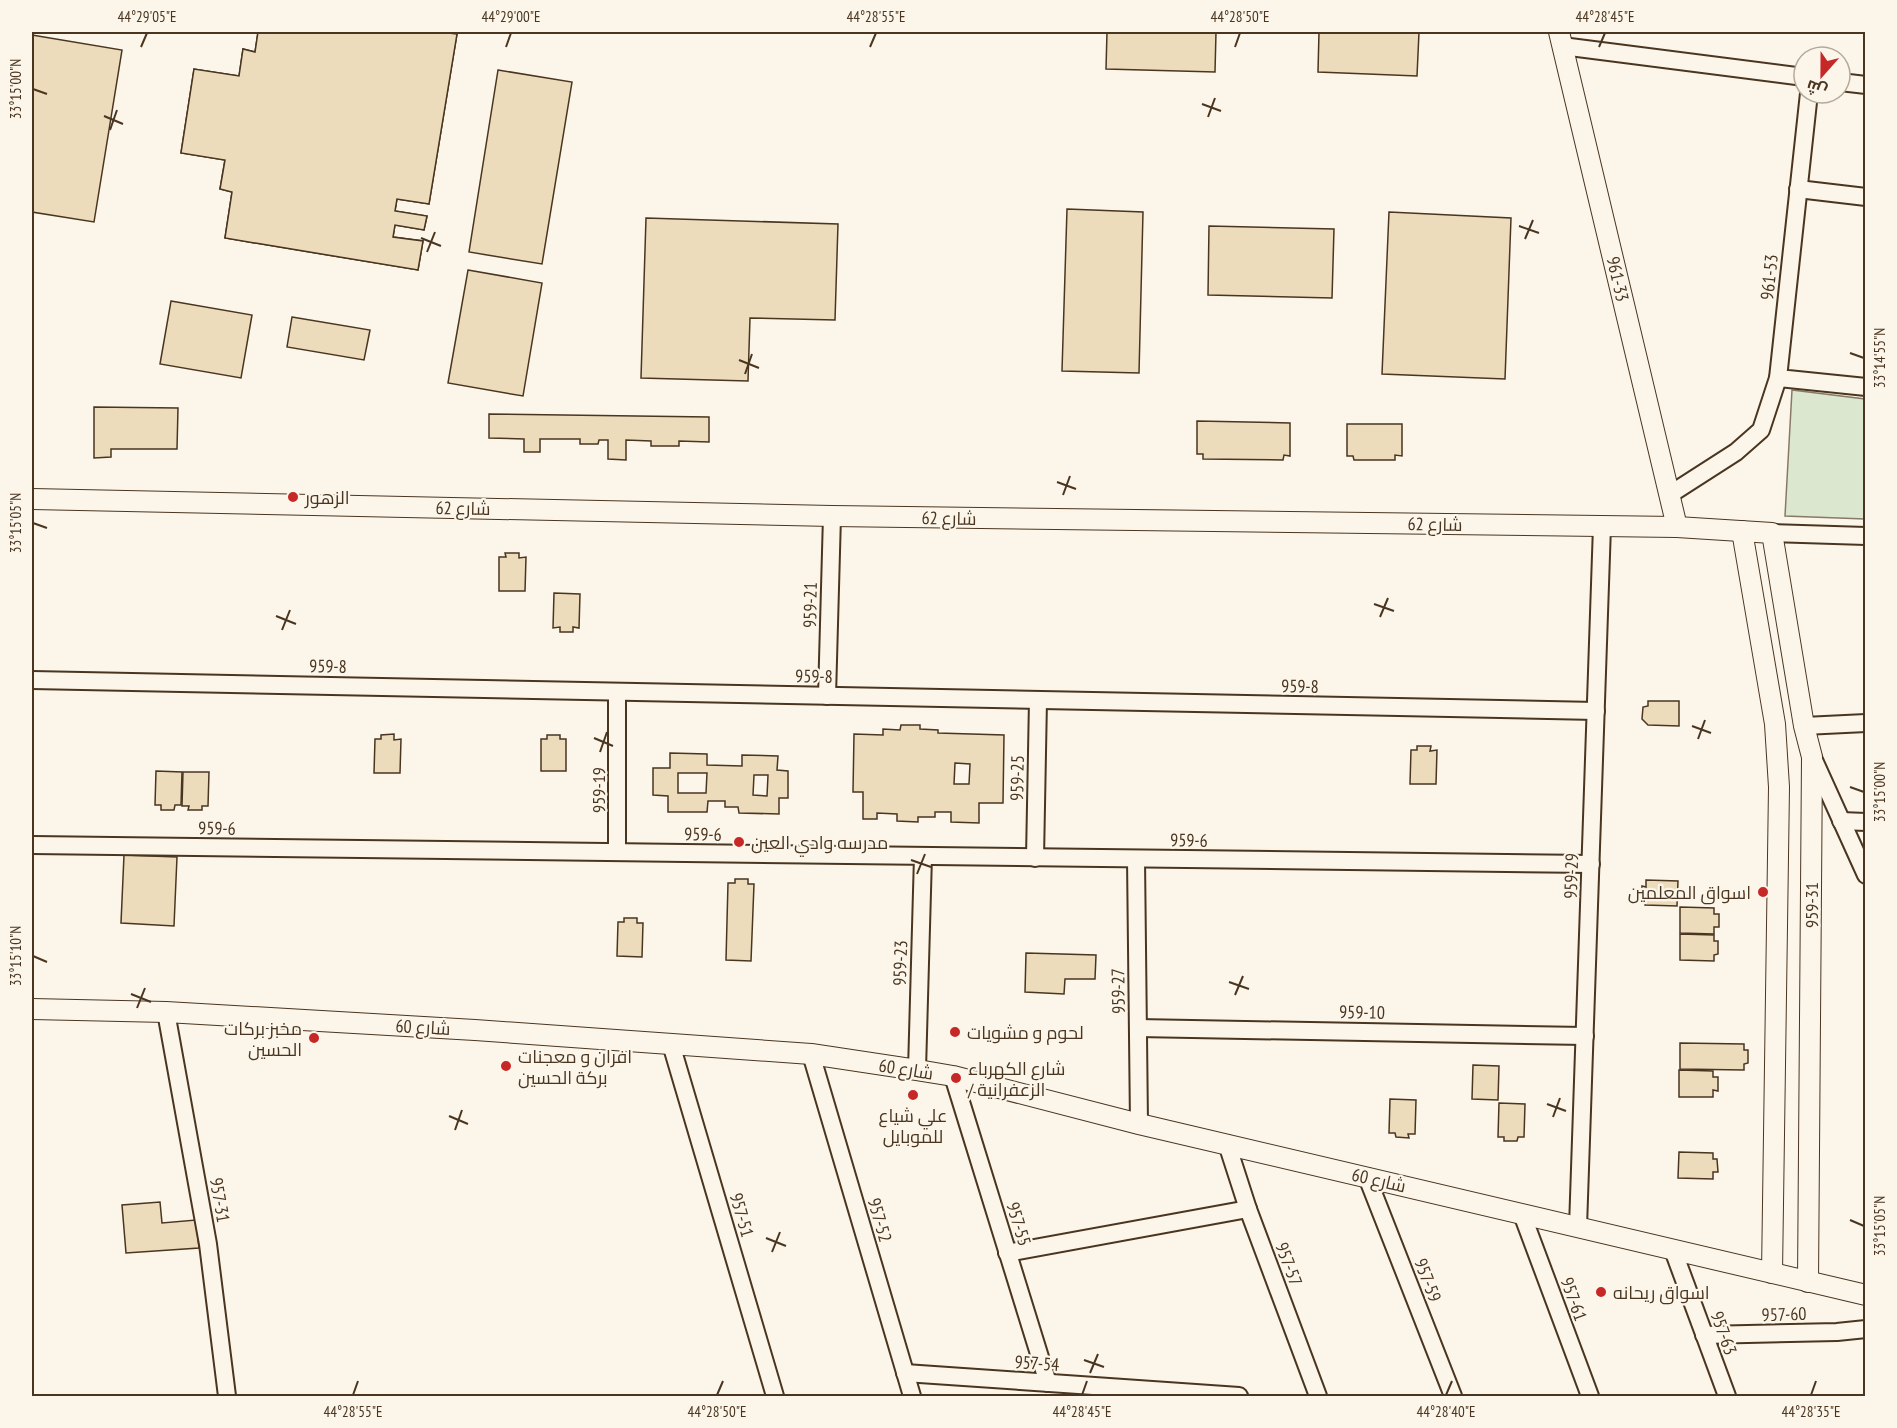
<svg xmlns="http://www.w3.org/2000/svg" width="1897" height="1428" viewBox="0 0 1897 1428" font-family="'PT Sans Narrow',Cairo,sans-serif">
<rect width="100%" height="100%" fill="#fbf6e9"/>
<path fill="#dce7d0" stroke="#887966" stroke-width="1.5" d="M1792,390L1865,399V519L1785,516Z"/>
<g fill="#ecdcbc" stroke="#4a3520" stroke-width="1.5" fill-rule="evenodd">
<path d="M258,32H440L457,34L429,204L397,199L395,211L427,216L424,230L395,225L393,237L423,241L418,270L225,238L232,192L220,189L225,160L181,153L194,69L239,76L243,49L255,52ZM262,70L284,73L282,84L260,81ZM223,92L235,93L226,144L215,142ZM244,161L266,165L265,175L242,172Z"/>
<path d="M258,32H440L457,34L429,204L397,199L395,211L427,216L424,230L395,225L393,237L423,241L418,270L225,238L232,192L220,189L225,160L181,153L194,69L239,76L243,49L255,52Z"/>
<path d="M1107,32H1216L1215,72L1106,69Z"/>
<path d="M1319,32H1419L1417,76L1318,72Z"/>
<path d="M32,35L122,50L94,222L32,212Z"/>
<path d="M498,70L572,82L542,264L469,252Z"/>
<path d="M1067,209L1143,212L1139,373L1062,371Z"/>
<path d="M1389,212L1511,218L1505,379L1382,374Z"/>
<path d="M646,218L838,224L835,320L750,318L748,381L641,378Z"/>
<path d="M1209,226L1334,229L1332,298L1208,295Z"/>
<path d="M468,270L542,283L523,396L448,383Z"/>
<path d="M171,301L252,315L241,378L160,364Z"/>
<path d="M292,317L370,330L364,360L287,347Z"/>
<path d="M94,407L178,408L177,449H111V457L94,458Z"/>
<path d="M489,414L709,417V442L679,441V446H651V441L626,440V460L608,459V440H599L598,444H580V439H540V452H524V439L489,438Z"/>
<path d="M1197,421L1290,423V456L1284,455L1283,460L1203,459V454H1197Z"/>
<path d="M1347,424H1402V456L1395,455V460H1354L1353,456H1347Z"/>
<path d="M505,553H519V558L526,557L525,591H499V557H506Z"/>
<path d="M554,593L580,594L579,628L573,627V632H560V627L553,628Z"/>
<path d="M1648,701H1679V726L1648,725L1642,719L1643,707L1648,706Z"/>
<path d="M901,725H920V729L938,730V733L1004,735L1003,803H979V823L951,822V812H935V817H918V822L897,821V814L877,813V819H863V792H853L854,734L883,735V729L900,730ZM955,763L970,764L969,784H954Z"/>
<path d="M394,734V740L401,739L400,773H374L375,739H381V735Z"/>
<path d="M547,735H560V739H566V771H541V739H547Z"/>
<path d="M1417,746H1431L1430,751L1437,750L1436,784H1410L1411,750H1417Z"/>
<path d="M670,753L707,754V765L742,766V755L778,756L777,770L788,771V798H779V814L739,813L738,807H725V801H708L707,812H668V796L653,795V768H670ZM678,773H707L706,793H678ZM754,775H768L767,796L753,795Z"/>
<path d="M156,771L182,772L181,805H175L174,810H161V805H155Z"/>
<path d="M183,772H209L208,806H202V810H188L189,806H182Z"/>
<path d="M124,855L177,857L174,926L121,923Z"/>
<path d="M735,879H748V884H754L751,961L726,960L728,883H735Z"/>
<path d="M1646,880L1678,881L1677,906L1645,905L1646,899H1642V886L1646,887Z"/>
<path d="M1680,907L1714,908V914H1719V927H1714V934L1680,933Z"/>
<path d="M624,918H637V923H643L642,957L617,956L618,922H624Z"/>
<path d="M1680,934L1714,935V941H1718V954L1714,955V961L1680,960Z"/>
<path d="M1026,953L1096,955L1095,979H1065L1064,994L1025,992Z"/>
<path d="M1680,1043L1744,1044V1050H1748V1063L1744,1064V1070L1680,1069Z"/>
<path d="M1473,1065L1499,1066L1498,1100L1472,1099Z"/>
<path d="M1679,1070L1713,1071V1077H1718V1091L1713,1090V1097H1679Z"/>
<path d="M1390,1099L1416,1100L1415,1134H1408L1409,1138L1396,1137L1395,1133H1389Z"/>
<path d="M1499,1103L1525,1104L1524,1137H1518L1517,1141H1504V1137H1498Z"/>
<path d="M1679,1152L1713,1153V1159H1717L1718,1172H1713V1179L1678,1178Z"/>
<path d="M160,1202L162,1223L196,1220L199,1248L126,1253L122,1205Z"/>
</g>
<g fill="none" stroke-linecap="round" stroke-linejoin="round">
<g stroke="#4a3520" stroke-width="20">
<g id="minor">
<path d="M1562,46L1804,77"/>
<path d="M1840,82L1866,85"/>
<path d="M1809,93L1778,378L1866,387"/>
<path d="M1798,189L1866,197"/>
<path d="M1669,495L1736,452L1761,430L1778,378"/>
<path d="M1772,533L1866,536"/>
<path d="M32,680L1596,711"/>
<path d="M617,692V852"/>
<path d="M827,696L832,516"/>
<path d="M1804,726L1866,723"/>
<path d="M1813,758L1866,875"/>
<path d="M1841,821L1866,822"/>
<path d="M32,845L1591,864"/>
<path d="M1035,858L1038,700"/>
<path d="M1136,859L1139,1124"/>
<path d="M166,1012L208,1244L227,1396"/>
<path d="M1138,1028L1585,1036"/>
<path d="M671,1044L775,1396"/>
<path d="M811,1054L912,1396"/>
<path d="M917,1070L923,856"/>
<path d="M953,1076L1048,1383"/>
<path d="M1227,1144L1248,1209L1318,1396"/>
<path d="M1367,1177L1453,1396"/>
<path d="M1522,1214L1590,1396"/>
<path d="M1578,1227L1602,526"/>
<path d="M1673,1250L1727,1396"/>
<path d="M1007,1253L1248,1209"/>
<path d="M1704,1335L1837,1332L1866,1329"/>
<path d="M905,1373L1239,1396"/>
</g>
</g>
<g stroke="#4a3520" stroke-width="22">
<g id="tertiary">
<path d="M1559,32L1677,527"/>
<path d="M32,499L832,516L1677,527L1772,533L1804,726L1812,757L1808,1282"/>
<path d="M1742,531L1775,724L1779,787L1772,1273"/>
<path d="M32,1009L166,1012L475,1030L811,1054L917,1070L953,1076L1139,1124L1866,1295"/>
</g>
</g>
<use href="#minor" stroke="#fbf6e9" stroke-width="16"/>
<use href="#tertiary" stroke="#fbf6e9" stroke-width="20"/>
</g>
<path fill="none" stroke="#4a3520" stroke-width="2" d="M141,47L147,33M506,47L511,33M870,47L876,33M1235,47L1240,33M1599,47L1605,33M33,89L47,94M1202,104L1221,111M104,116L123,124M1208,117L1215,98M110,130L117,110M1519,226L1539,233M421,238L441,246M1525,239L1533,220M427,252L435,232M1850,353L1864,358M739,360L759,368M745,374L752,354M1057,482L1076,489M1063,495L1070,476M33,523L47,528M1374,604L1394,611M276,616L296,624M1380,617L1388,598M282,630L290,610M1692,726L1711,733M594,738L613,746M1698,739L1705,720M600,752L607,732M1850,787L1864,792M911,860L931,867M917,874L925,854M33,956L47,962M1229,982L1249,989M131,994L151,1002M1235,995L1243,976M137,1008L145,988M1547,1104L1566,1111M449,1116L468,1124M1553,1117L1560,1098M455,1130L462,1110M1850,1220L1864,1226M766,1238L786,1246M772,1252L780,1232M1084,1360L1104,1367M1090,1373L1098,1354M353,1395L358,1381M717,1395L723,1381M1082,1395L1087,1381M1446,1395L1452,1381M1811,1395L1816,1381"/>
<g fill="#c62828" stroke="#fbf6e9" stroke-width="2">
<circle cx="293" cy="497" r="6"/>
<circle cx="739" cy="842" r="6"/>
<circle cx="1763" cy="892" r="6"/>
<circle cx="955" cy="1032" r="6"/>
<circle cx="314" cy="1038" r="6"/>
<circle cx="506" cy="1066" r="6"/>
<circle cx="956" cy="1078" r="6"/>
<circle cx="913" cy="1095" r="6"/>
<circle cx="1601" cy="1292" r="6"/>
</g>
<g text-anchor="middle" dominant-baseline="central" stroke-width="4.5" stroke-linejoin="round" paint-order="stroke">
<g font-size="18" fill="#4a3520" stroke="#fbf6e9">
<text transform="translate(1769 277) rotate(-84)">961-53</text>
<text transform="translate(1618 279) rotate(77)">961-33</text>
<text transform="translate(463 508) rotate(1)">شارع 62</text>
<text transform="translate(949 518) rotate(1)">شارع 62</text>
<text transform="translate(1435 524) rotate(1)">شارع 62</text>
<text transform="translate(810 605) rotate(-89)">959-21</text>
<text transform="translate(328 666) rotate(1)">959-8</text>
<text transform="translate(814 676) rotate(1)">959-8</text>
<text transform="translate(1300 686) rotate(1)">959-8</text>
<text transform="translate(1017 778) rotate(-89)">959-25</text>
<text transform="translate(598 790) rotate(-90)">959-19</text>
<text transform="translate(217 828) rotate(1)">959-6</text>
<text transform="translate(703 834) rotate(1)">959-6</text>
<text transform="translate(1189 840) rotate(1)">959-6</text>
<text transform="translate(1571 876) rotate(-88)">959-29</text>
<text transform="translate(1811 905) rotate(-90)">959-31</text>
<text transform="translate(900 963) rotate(-88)">959-23</text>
<text transform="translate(1118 991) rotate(-91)">959-27</text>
<text transform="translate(1362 1012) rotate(1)">959-10</text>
<text transform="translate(423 1027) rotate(3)">شارع 60</text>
<text transform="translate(906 1069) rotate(9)">شارع 60</text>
<text transform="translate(1379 1180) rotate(13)">شارع 60</text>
<text transform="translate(220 1200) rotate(80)">957-31</text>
<text transform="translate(742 1215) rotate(74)">957-51</text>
<text transform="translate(880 1220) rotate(74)">957-52</text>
<text transform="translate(1019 1224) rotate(73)">957-55</text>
<text transform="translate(1289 1264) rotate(69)">957-57</text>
<text transform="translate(1428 1280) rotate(69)">957-59</text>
<text transform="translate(1574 1299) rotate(70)">957-61</text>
<text transform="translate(1784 1314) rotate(-2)">957-60</text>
<text transform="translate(1724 1333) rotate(70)">957-63</text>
<text transform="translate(1037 1363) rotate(4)">957-54</text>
</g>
<g font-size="18" fill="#4a3520" stroke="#fbf6e9" text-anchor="start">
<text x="305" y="497">الزهور</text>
<text x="751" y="842">مدرسه وادي العين</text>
<text x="1751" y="892" text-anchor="end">اسواق المعلمين</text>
<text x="302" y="1028" text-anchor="end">مخبز بركات<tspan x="302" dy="21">الحسين</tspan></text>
<text x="967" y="1032">لحوم و مشويات</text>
<text x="518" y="1056">افران و معجنات<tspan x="518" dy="21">بركة الحسين</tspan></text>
<text x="968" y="1068">شارع الكهرباء<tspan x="968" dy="21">/ الزعفرانية</tspan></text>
<text x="913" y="1115" text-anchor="middle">علي شياع<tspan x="913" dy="21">للموبايل</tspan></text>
<text x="1613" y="1292">اسواق ريحانه</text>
</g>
</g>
<rect width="1897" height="1428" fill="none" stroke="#fbf6e9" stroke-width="66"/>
<g transform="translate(1822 75) rotate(201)"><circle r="28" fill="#fbf6e9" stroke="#b4a999" stroke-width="1.5"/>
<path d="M0-4.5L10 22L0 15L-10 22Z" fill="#c62828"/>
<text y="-9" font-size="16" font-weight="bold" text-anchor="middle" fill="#4a3520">ش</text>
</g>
<rect x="33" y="33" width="1831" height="1362" fill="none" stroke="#4a3520" stroke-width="2"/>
<g font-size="15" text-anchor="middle" fill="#4a3520">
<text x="147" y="22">44°29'05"E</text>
<text x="511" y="22">44°29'00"E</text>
<text x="876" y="22">44°28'55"E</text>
<text x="1240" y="22">44°28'50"E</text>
<text x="1605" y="22">44°28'45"E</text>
<text transform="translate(16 89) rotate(-90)" y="5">33°15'00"N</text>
<text transform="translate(1880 358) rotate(-90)" y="5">33°14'55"N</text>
<text transform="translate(16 523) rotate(-90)" y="5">33°15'05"N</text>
<text transform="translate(1880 792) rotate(-90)" y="5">33°15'00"N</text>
<text transform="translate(16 956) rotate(-90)" y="5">33°15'10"N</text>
<text transform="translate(1880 1226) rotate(-90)" y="5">33°15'05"N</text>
<text x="353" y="1417">44°28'55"E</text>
<text x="717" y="1417">44°28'50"E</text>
<text x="1082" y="1417">44°28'45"E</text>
<text x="1446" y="1417">44°28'40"E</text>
<text x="1811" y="1417">44°28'35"E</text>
</g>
</svg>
